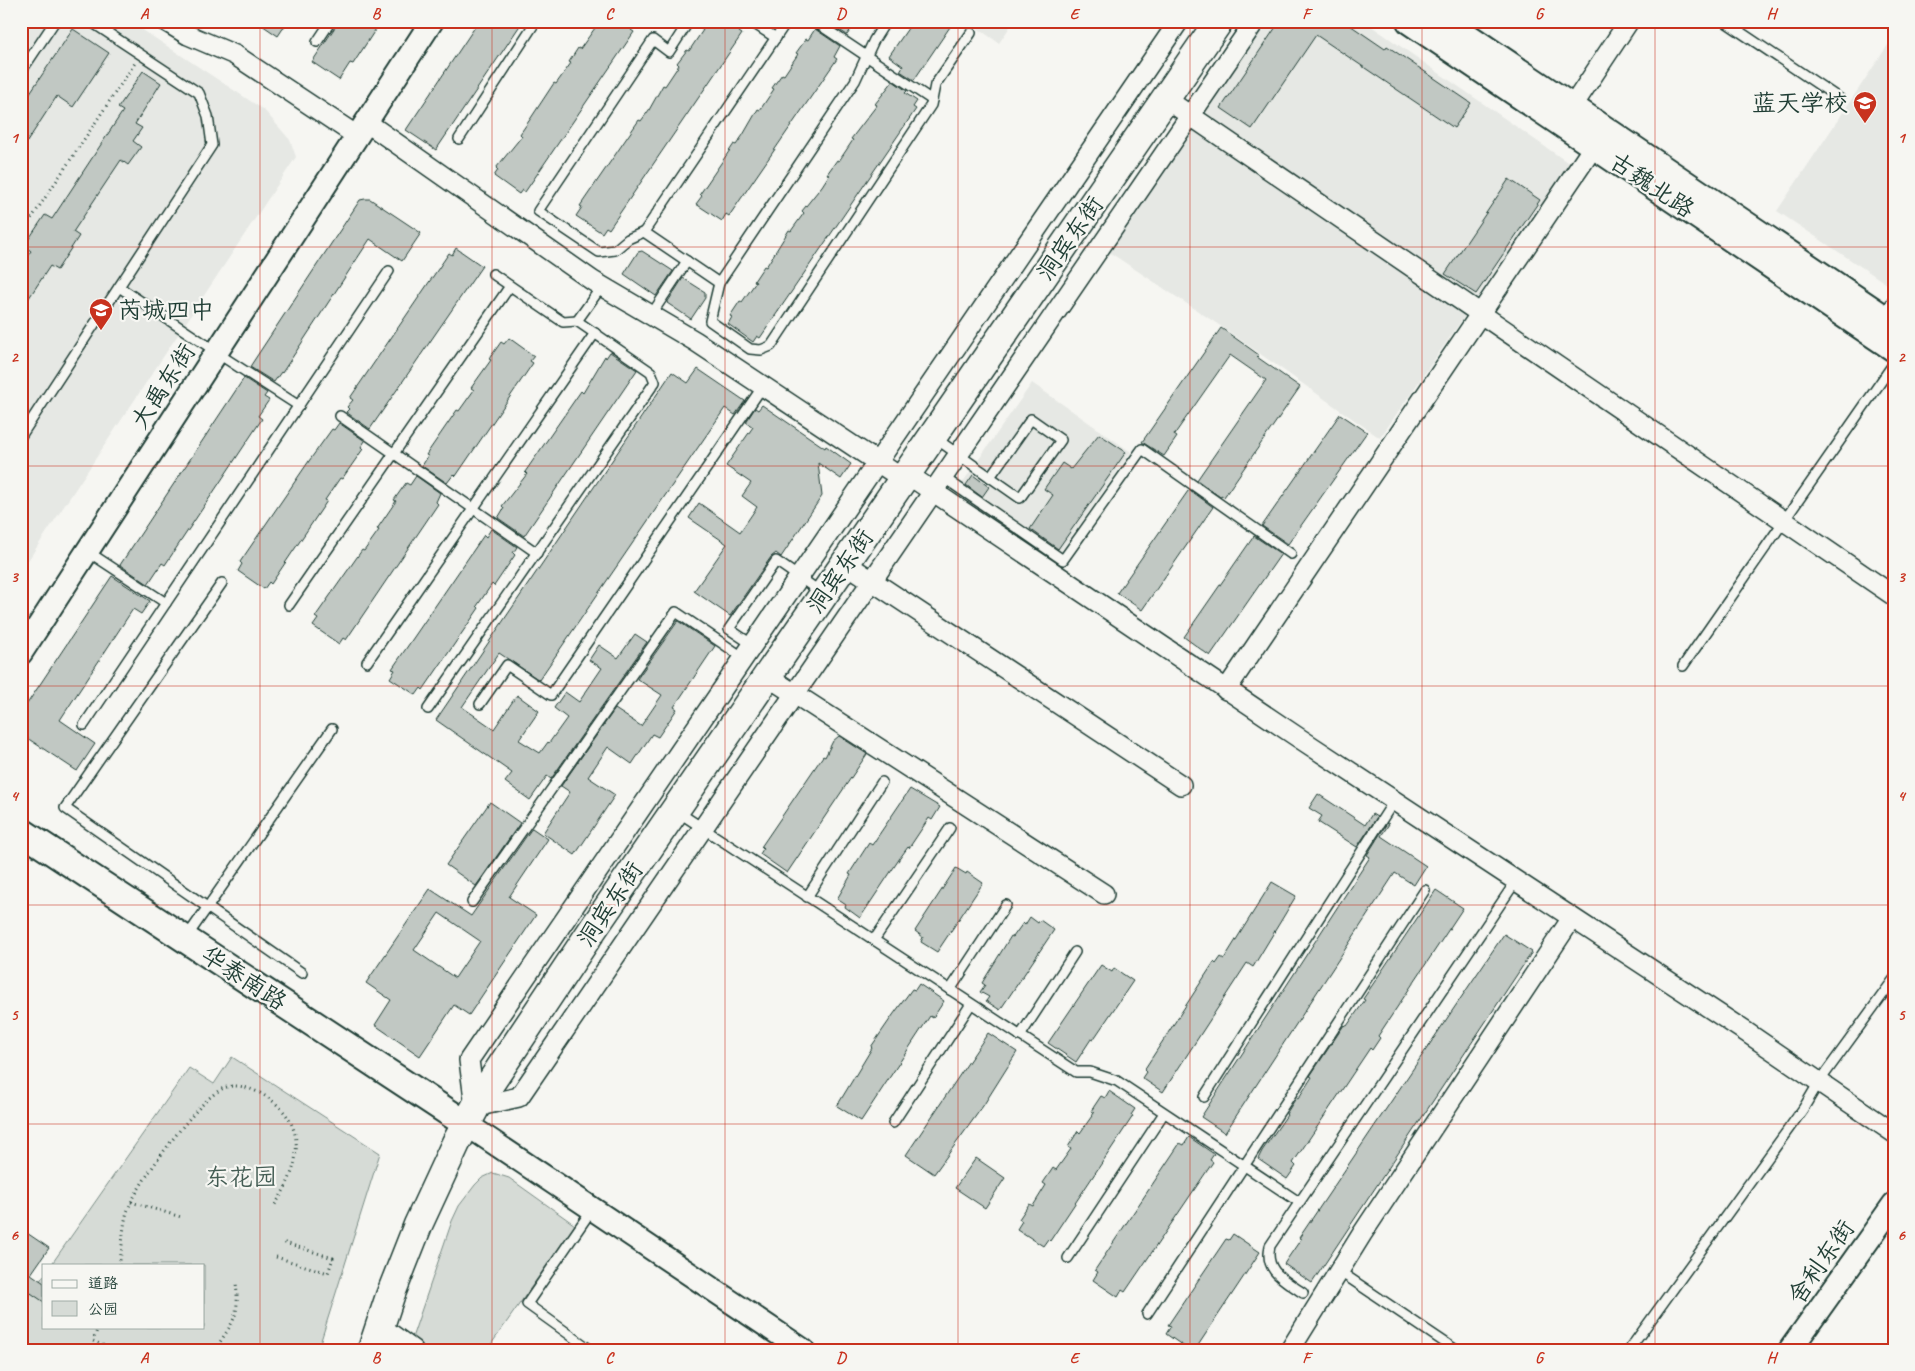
<svg xmlns="http://www.w3.org/2000/svg" width="1915" height="1371" viewBox="0 0 1915 1371" font-family="Caveat,'LXGW WenKai TC',sans-serif">
<rect width="100%" height="100%" fill="#f6f6f2"/>
<filter id="ink" filterUnits="userSpaceOnUse"><feTurbulence type="fractalNoise" baseFrequency=".02" numOctaves="2"/><feDisplacementMap in="SourceGraphic" scale="10" xChannelSelector="R" yChannelSelector="G"/><feConvolveMatrix kernelMatrix="1 2 1 2 8 2 1 2 1" color-interpolation-filters="sRGB"/></filter>
<g filter="url(#ink)">
<g fill="#e6e8e4">
<path d="M21,21H129L264,110L290,140L296,157L21,571Z"/>
<path d="M967,21H1014L999,43Z"/>
<path d="M1267,21H1364L1570,164L1380,438L1219,325L1109,252Z"/>
<path d="M1894,36V288H1893L1777,211Z"/>
<path d="M1032,383L1131,452L1054,561L956,492Z"/>
</g>
<g fill="#d6dbd6" stroke="#7a8c85">
<path d="M232,1057L380,1153L318,1350H21V1307L44,1275V1327H204V1265H51L189,1068L214,1084Z"/>
<path d="M493,1173L509,1178L575,1225L487,1350H427L412,1338L452,1221L459,1206L475,1185L482,1178Z"/>
</g>
<g fill="#c1c8c3" stroke="#1f3d34" fill-rule="evenodd">
<path d="M256,21H288L278,36Z"/>
<path d="M339,21H381L353,64L350,63L339,80L312,62Z"/>
<path d="M479,21H523L436,150L406,130Z"/>
<path d="M600,21H637L631,30L634,32L525,192L522,190L519,194L494,176L498,170L496,168L522,136L520,134L531,118L554,83L556,84L571,63L569,62L578,48L580,49Z"/>
<path d="M695,21H736L743,26L739,32L742,34L609,229L606,227L602,233L576,216L582,207L580,206L639,120L641,121L649,110L663,85L665,86L679,65L677,63L687,50L689,51L703,30L694,24Z"/>
<path d="M826,21H857L847,35Z"/>
<path d="M913,21H954L914,80L900,71L903,66L889,56Z"/>
<path d="M1280,21H1344L1385,49L1387,46L1471,103L1454,128L1316,35L1252,129L1221,108Z"/>
<path d="M73,29L109,53L73,107L57,96L21,151V106Z"/>
<path d="M815,29L840,46L834,57L837,59L729,216L726,214L722,221L696,204L702,196L700,194L734,144L736,145L743,135L758,109L760,110L774,89L772,88L782,74L784,75L798,54L796,53L806,39L808,40Z"/>
<path d="M143,71L161,83L135,124L142,128L133,141L141,147L128,165L121,160L73,232L79,236L57,270L50,266L21,310V265L31,251L24,246L45,215L52,219L123,111L118,108Z"/>
<path d="M893,81L907,91L905,93L917,101L913,107L916,109L760,338L757,336L753,342L728,324L732,317L730,316L740,301L742,302L756,282L754,281L764,266L766,267L789,230L791,231L804,213L802,211L822,186L829,175L827,174L837,160L839,161L853,140L851,139L877,105L875,104Z"/>
<path d="M1509,179L1540,200L1476,294L1445,274Z"/>
<path d="M365,199H370L421,233L402,261L370,239L282,373L281,372L274,382L250,367L251,365L360,200Z"/>
<path d="M456,248L482,266L370,429L346,412L349,409L347,407L353,400L350,398L449,253L452,255Z"/>
<path d="M642,251L673,271L656,296L624,274L638,252Z"/>
<path d="M683,278L705,292V298L691,319L667,303Z"/>
<path d="M1221,328L1259,355L1257,357L1300,387L1224,497L1221,495L1220,497L1197,480L1266,380L1230,355L1174,435L1177,437L1164,456L1142,442Z"/>
<path d="M509,338L534,356L530,361L533,363L456,476L454,474L447,483L422,466L428,456L426,455L457,410L459,411L474,390L471,388L491,360L489,359L501,342L504,344Z"/>
<path d="M610,352L637,370L524,536L498,518L504,508L502,506L527,474L525,472L581,391L583,393L605,356L606,358Z"/>
<path d="M698,369L745,401L735,415L725,408L539,680L499,653L462,707L494,729L517,695L539,711L519,740L540,753L548,742L549,743L567,718L554,708L565,692L579,702L602,668L589,660L599,645L618,658L635,634L647,642L551,779L547,776L530,800L505,782L512,773L436,720L672,372L688,383Z"/>
<path d="M244,378L267,393L264,397L269,400L258,416L262,419L165,565L162,563L148,584L120,565Z"/>
<path d="M762,405L825,448L826,446L851,464L841,479L818,463L822,496L781,557L776,553L771,557L730,616L694,591L727,544L689,518L699,503L740,532L757,507L742,496L751,483L726,466L753,427L746,422L755,408L758,410Z"/>
<path d="M1340,414L1367,432L1288,544L1262,526Z"/>
<path d="M339,423L365,441L361,447L363,449L342,479L340,478L325,500L327,501L271,584L269,582L264,589L238,571L242,564L240,562L309,461L332,429L334,430Z"/>
<path d="M1099,434L1126,452L1058,549L1030,529L1053,495L1044,489L1062,463L1071,469Z"/>
<path d="M973,475L989,487L982,497L966,485Z"/>
<path d="M416,476L440,493L436,502L438,504L346,640L343,638L339,644L313,626L318,619L315,617L362,550L364,551L379,530L377,529L396,501L394,500L406,483L410,485Z"/>
<path d="M1190,490L1213,507L1142,610L1117,593L1188,491Z"/>
<path d="M491,529L517,547L513,553L515,555L494,586L492,584L477,606L479,608L423,690L421,688L416,695L390,678L395,670L392,669L462,567L484,535L486,537Z"/>
<path d="M1254,536L1281,554L1210,656L1184,637Z"/>
<path d="M112,576L150,601L141,614L133,609L60,720L95,744L77,771L21,734V713Z"/>
<path d="M678,621L715,646L674,707L677,709L658,737L652,734L632,764L608,747L588,777L615,795L575,855L543,833L570,792L561,786L615,709L641,726L662,695L637,679Z"/>
<path d="M839,736L867,754L787,873L760,854L763,849L761,847L823,756L825,757L833,741Z"/>
<path d="M910,789L940,807L932,820L929,818L909,848L908,847L900,858L860,918L845,907L846,905L837,899L851,875L849,874L869,843L872,845Z"/>
<path d="M1318,794L1365,825L1372,814L1377,817L1357,847L1318,822L1322,816L1309,808Z"/>
<path d="M490,802L520,823L476,886L446,865Z"/>
<path d="M1387,823L1389,824L1381,836L1426,866L1414,885L1395,873L1225,1133L1201,1117L1370,857L1367,855Z"/>
<path d="M532,828L548,839L509,897L536,915L469,1015L454,1005L420,1056L375,1025L391,1000L366,983L430,889L471,916ZM439,913L480,941L455,978L414,950Z"/>
<path d="M956,868L966,874L967,872L983,883L937,952L921,942L923,937L915,931Z"/>
<path d="M1272,882L1296,896L1253,967L1247,963L1163,1092L1142,1078L1146,1072L1144,1070L1214,962L1216,964L1221,957L1224,959Z"/>
<path d="M1436,890L1463,908L1378,1036L1380,1038L1372,1050L1370,1048L1293,1163L1296,1166L1287,1179L1258,1159L1262,1151L1287,1115L1286,1114L1296,1098L1298,1099L1312,1077L1310,1076L1344,1025L1347,1026L1365,1000L1363,999Z"/>
<path d="M1030,917L1038,923L1040,920L1054,930L1000,1010L986,1001L989,997L980,992L985,985L982,983L1011,936L1013,937L1023,923L1025,925Z"/>
<path d="M1504,934L1532,952L1312,1283L1284,1264L1288,1258L1301,1239L1299,1238Z"/>
<path d="M1101,965L1112,972L1114,968L1133,981L1093,1040L1091,1039L1076,1062L1048,1043Z"/>
<path d="M919,984L944,1001L933,1018L930,1016L861,1121L837,1106L872,1048L871,1047L893,1015L912,989L915,990Z"/>
<path d="M988,1033L1017,1052L983,1106L934,1174L906,1155Z"/>
<path d="M1109,1091L1135,1109L1131,1115L1133,1116L1050,1241L1048,1239L1043,1246L1017,1229L1022,1221L1019,1219L1029,1204L1033,1206L1046,1185L1043,1183L1053,1168L1056,1170L1071,1149L1068,1147L1078,1131L1080,1133L1094,1113L1091,1111L1101,1096L1105,1098Z"/>
<path d="M1189,1137L1214,1154L1210,1160L1213,1162L1125,1292L1122,1290L1118,1297L1093,1280L1098,1272L1095,1270L1180,1143L1184,1145Z"/>
<path d="M976,1158L1005,1178L985,1208L955,1188Z"/>
<path d="M21,1229L49,1248L31,1274L44,1283V1302L22,1287L21,1288Z"/>
<path d="M1233,1234L1260,1252L1195,1350H1189L1166,1334L1171,1326L1168,1325L1226,1239L1229,1240Z"/>
</g>
<g fill="none" stroke-linecap="round" stroke-linejoin="round">
<g stroke="#1f3d34" stroke-width="12">
<g id="service">
<path d="M750,21L776,38"/>
<path d="M814,21L932,100"/>
<path d="M886,21L874,40L855,81L719,283L710,321L750,349L761,350L771,346L931,105L935,85L971,33"/>
<path d="M1724,21L1840,99"/>
<path d="M317,42L331,21"/>
<path d="M21,72L55,21"/>
<path d="M459,139L536,21"/>
<path d="M644,232L628,239L615,250L599,252L538,211L653,40L669,52L689,21"/>
<path d="M493,274L563,322L577,321"/>
<path d="M719,283L644,232L787,21"/>
<path d="M119,287L217,352"/>
<path d="M651,315L687,261"/>
<path d="M1883,315L1894,299"/>
<path d="M217,353L299,406"/>
<path d="M340,416L537,553"/>
<path d="M1031,419L1061,440L1020,498L990,477Z"/>
<path d="M21,436L212,145L208,116L199,93L90,21"/>
<path d="M935,438L990,477"/>
<path d="M943,477L1063,560L1142,449L1291,554"/>
<path d="M87,551L166,603"/>
<path d="M222,583L65,808L302,973"/>
<path d="M289,605L510,286"/>
<path d="M753,645L729,629L776,561L822,593"/>
<path d="M367,662L595,333"/>
<path d="M1683,666L1894,363"/>
<path d="M480,704L507,665L551,695L763,386"/>
<path d="M428,709L655,382L651,372L577,321L602,286"/>
<path d="M84,725L389,271"/>
<path d="M678,812L1076,1072H1090L1117,1081L1299,1202"/>
<path d="M807,897L882,782"/>
<path d="M472,902L676,612L744,658"/>
<path d="M186,938L332,729"/>
<path d="M874,940L950,828"/>
<path d="M950,990L1006,905"/>
<path d="M1020,1036L1075,952"/>
<path d="M1204,1097L1394,801"/>
<path d="M893,1123L971,1004"/>
<path d="M1068,1258L1164,1113"/>
<path d="M1339,1271L1456,1350"/>
<path d="M1303,1293C1285,1280 1264,1272 1270,1246L1516,881"/>
<path d="M1147,1314L1425,890"/>
<path d="M591,1350L527,1304L593,1208"/>
<path d="M1629,1350L1803,1109L1819,1082L1894,979"/>
</g>
</g>
<g stroke="#1f3d34" stroke-width="22">
<g id="minor">
<path d="M165,21L188,35L235,55L357,136"/>
<path d="M1179,21L469,1060L475,1107L519,1097L1255,21"/>
<path d="M1166,99L1894,596"/>
<path d="M1572,107L1629,21"/>
<path d="M366,122L593,281L695,341L903,479"/>
<path d="M907,474L1299,738L1746,1032L1894,1133"/>
<path d="M845,563L1181,785"/>
<path d="M767,676L1104,894"/>
<path d="M1226,690L1594,146"/>
<path d="M380,1326L413,1350"/>
<path d="M1290,1350L1362,1234L1572,918"/>
</g>
</g>
<g stroke="#1f3d34" stroke-width="26">
<g id="tertiary">
<path d="M21,653L432,21"/>
<path d="M466,1124L803,1350"/>
<path d="M1790,1350L1894,1204"/>
</g>
</g>
<g stroke="#1f3d34" stroke-width="30">
<g id="secondary">
<path d="M1410,21L1894,348"/>
<path d="M1444,21L1894,325"/>
<path d="M21,831L466,1124"/>
</g>
</g>
<g stroke="#1f3d34" stroke-width="31">
<path id="primary" d="M372,1350L390,1296L418,1225L456,1143L481,1097L593,929L1219,21"/>
</g>
<g stroke="#1f3d34" stroke-width="3" stroke-dasharray="1 4" stroke-linecap="butt">
<path d="M21,221L27,225L135,63"/>
<path d="M131,1202L181,1217"/>
<path d="M276,1257L328,1273L333,1258L282,1242"/>
<path d="M119,1265C123,1248 122,1229 127,1212C135,1187 199,1097 224,1088C236,1083 249,1088 260,1093C310,1120 302,1166 274,1206"/>
<path d="M98,1327L93,1341L114,1350"/>
<path d="M215,1350C233,1321 240,1318 236,1283"/>
</g>
<use href="#service" stroke="#f6f6f2" stroke-width="9"/>
<use href="#minor" stroke="#f6f6f2" stroke-width="19"/>
<use href="#tertiary" stroke="#f6f6f2" stroke-width="22"/>
<use href="#secondary" stroke="#f6f6f2" stroke-width="26"/>
<use href="#primary" stroke="#f6f6f2" stroke-width="28"/>
</g>
</g>
<path fill="none" stroke="#c8321e" stroke-width="1" stroke-opacity="0.55" d="M260,21V1350M492,21V1350M725,21V1350M958,21V1350M1190,21V1350M1422,21V1350M1655,21V1350M21,247H1894M21,466H1894M21,686H1894M21,905H1894M21,1124H1894"/>
<defs>
<g id="school-pin" transform="scale(1.25)"><path d="M0 17L-7.5 6A9.5 9.5 0 1 1 7.5 6Z" fill="#c8321e" stroke="#f6f6f2"/><path d="M0-5L7-2L0 1L-7-2ZM-4 1L0 2.5L4 1V4Q0 6-4 4Z" fill="#fff"/></g>
</defs>
<g fill-rule="evenodd">
<use href="#school-pin" x="1865" y="103"/>
<use href="#school-pin" x="101" y="310"/>
</g>
<g text-anchor="middle" dominant-baseline="central" stroke-width="4.5" stroke-linejoin="round" paint-order="stroke">
<g font-size="24" fill="#1f3d34" stroke="#f6f6f2" text-anchor="end">
<text x="1848" y="103">蓝天学校</text>
<text x="118" y="310" text-anchor="start">芮城四中</text>
</g>
<g font-size="24" fill="#1f3d34" stroke="#f6f6f2">
<text transform="translate(1652 185) rotate(34)">古魏北路</text>
<text transform="translate(1070 238) rotate(-55)">洞宾东街</text>
<text transform="translate(163 386) rotate(-57)">大禹东街</text>
<text transform="translate(840 571) rotate(-55)">洞宾东街</text>
<text transform="translate(610 904) rotate(-56)">洞宾东街</text>
<text transform="translate(244 978) rotate(33)">华泰南路</text>
<text transform="translate(1821 1262) rotate(-55)">舍利东街</text>
</g>
<g font-size="24" fill="#445d54" stroke="#f6f6f2">
<text x="241" y="1177">东花园</text>
</g>
</g>
<rect width="1915" height="1371" fill="none" stroke="#f6f6f2" stroke-width="55"/>
<rect x="42" y="1264" width="162" height="65" fill="#f6f6f2" stroke="#a0aca6"/>
<rect x="52" y="1280" width="25" height="8" fill="#f6f6f2" stroke="#a0aca6"/>
<text x="88" y="1288" font-size="15" fill="#1f3d34">道路</text>
<rect x="52" y="1301" width="25" height="15" fill="#d6dbd6" stroke="#a0aca6"/>
<text x="88" y="1314" font-size="15" fill="#1f3d34">公园</text>
<rect x="28" y="28" width="1860" height="1316" fill="none" stroke="#c8321e" stroke-width="2"/>
<g font-size="16" text-anchor="middle" font-weight="bold" fill="#c8321e">
<text x="144" y="19">A</text>
<text x="376" y="19">B</text>
<text x="609" y="19">C</text>
<text x="841" y="19">D</text>
<text x="1074" y="19">E</text>
<text x="1306" y="19">F</text>
<text x="1539" y="19">G</text>
<text x="1771" y="19">H</text>
<text x="14" y="143">1</text>
<text x="1901" y="143">1</text>
<text x="14" y="362">2</text>
<text x="1901" y="362">2</text>
<text x="14" y="582">3</text>
<text x="1901" y="582">3</text>
<text x="14" y="801">4</text>
<text x="1901" y="801">4</text>
<text x="14" y="1020">5</text>
<text x="1901" y="1020">5</text>
<text x="14" y="1240">6</text>
<text x="1901" y="1240">6</text>
<text x="144" y="1363">A</text>
<text x="376" y="1363">B</text>
<text x="609" y="1363">C</text>
<text x="841" y="1363">D</text>
<text x="1074" y="1363">E</text>
<text x="1306" y="1363">F</text>
<text x="1539" y="1363">G</text>
<text x="1771" y="1363">H</text>
</g>
</svg>
